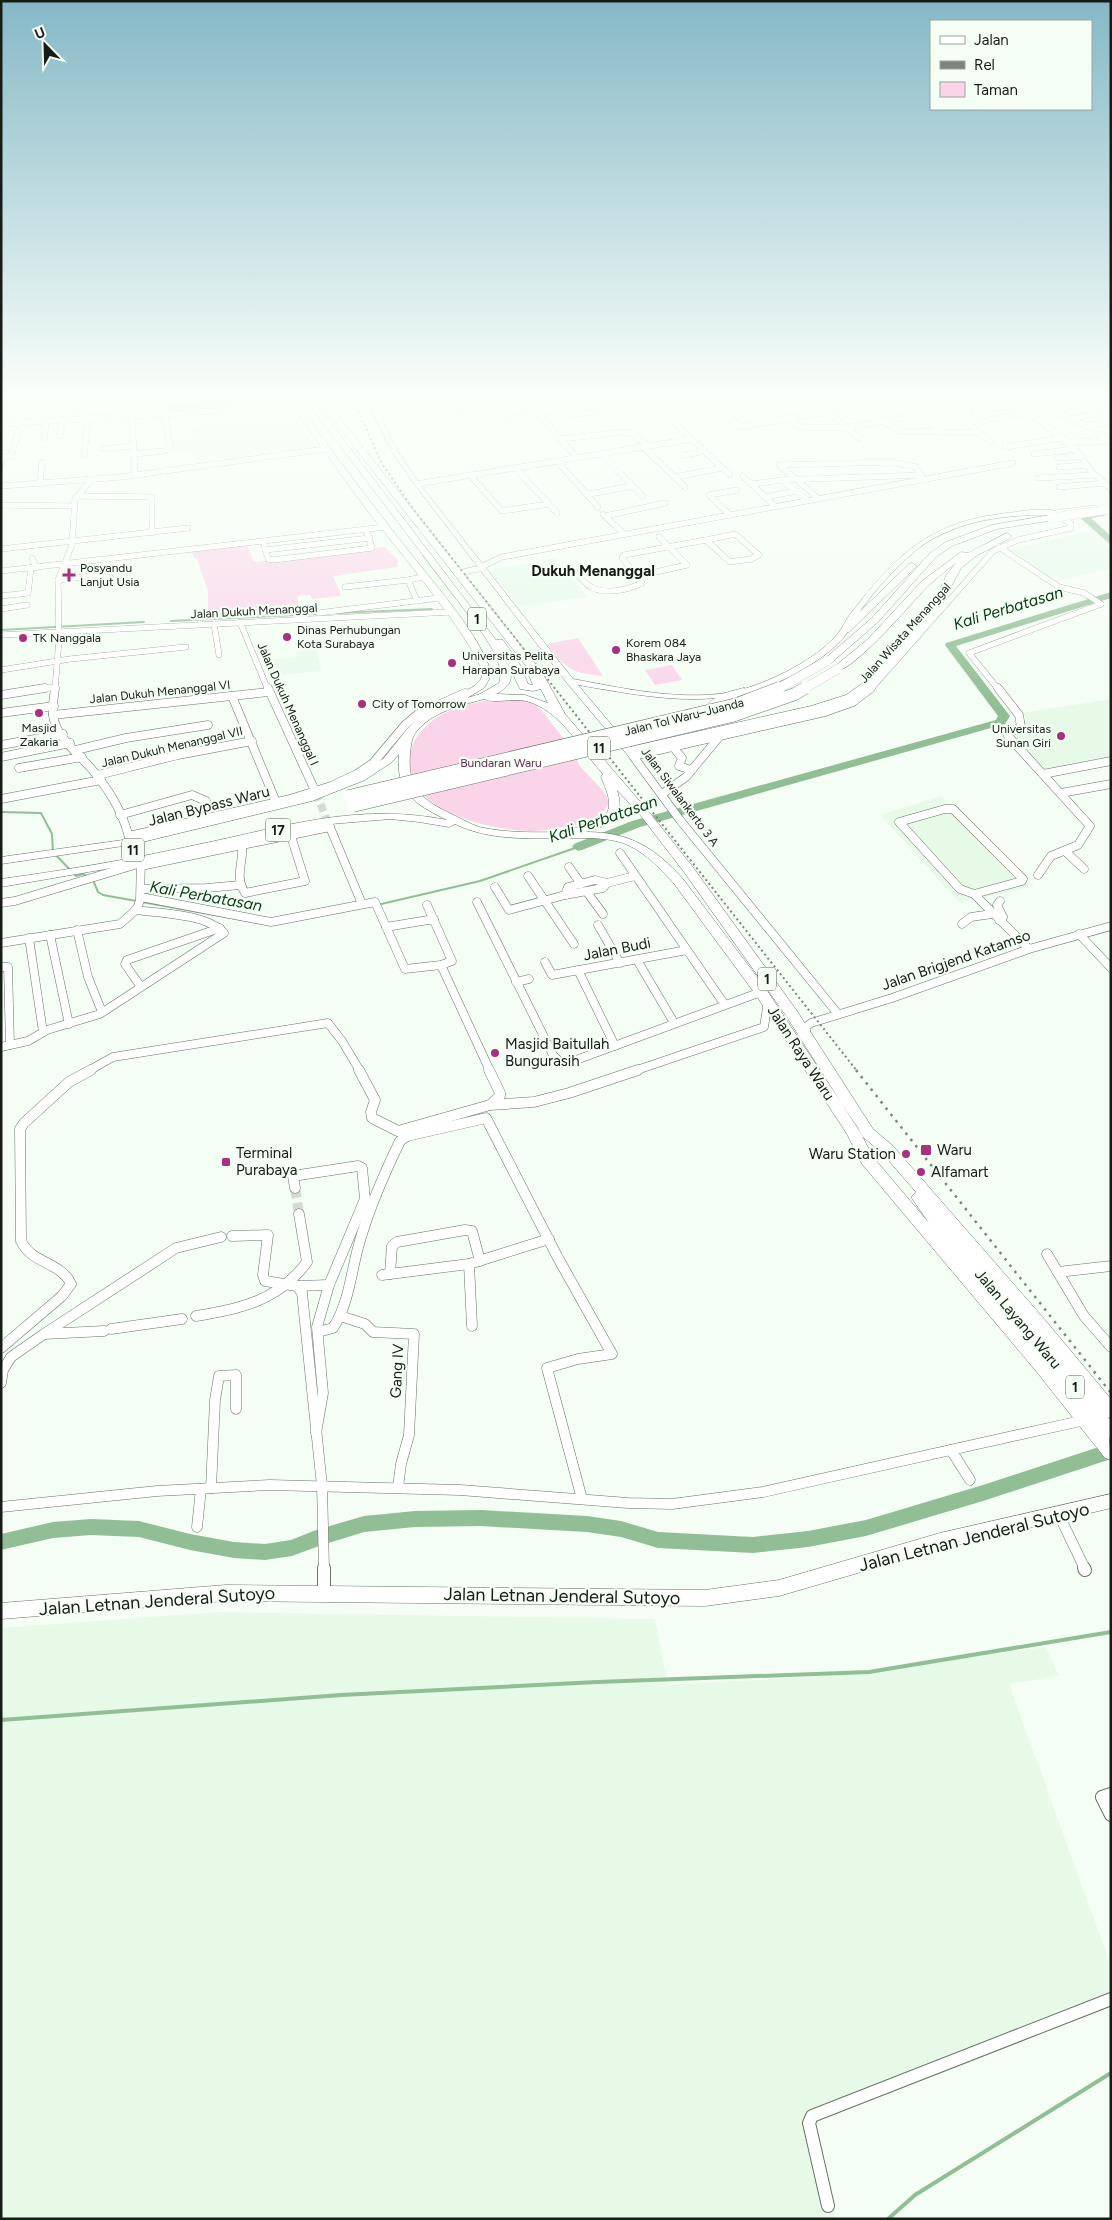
<svg xmlns="http://www.w3.org/2000/svg" width="1112" height="2220" viewBox="0 0 1112 2220" font-family="Figtree,sans-serif">
<rect width="100%" height="100%" fill="#f4fef4"/>
<g fill="#e7fae8">
<path d="M287,408L316,447L197,462L193,451H172L173,441L191,439V428L205,427L202,413Z"/>
<path d="M1090,531L1111,549V568L1056,582L1009,550Z"/>
<path d="M555,558L587,597L519,607L489,570Z"/>
<path d="M317,649L321,671L269,676L263,660L297,657L296,652Z"/>
<path d="M1111,699V760L1045,772L1011,735L1023,728L1027,720L1022,713Z"/>
<path d="M941,796L1034,886L960,903L880,815Z"/>
<path d="M218,1612L655,1619L668,1685L839,1675L1046,1647L1059,1676L1009,1684L1111,1966V1993L809,2112L836,2219H1V1628Z"/>
</g>
<g fill="#fad5ea">
<path d="M201,397L226,398L232,408L175,413L174,410L167,411L165,402L199,401Z"/>
<path d="M247,544L254,562L385,547L398,560L397,567L333,576L341,596L312,599L310,595L297,596L300,613L208,617V591L197,559L194,558L192,552Z"/>
<path d="M578,638L603,676C570,673 567,669 547,644Z"/>
<path d="M672,665L682,680L655,685L645,670Z"/>
<path d="M511,698L531,702L538,706L574,752L579,765L605,793L609,803C602,820 581,824 564,827C555,828 544,831 535,831C503,831 447,820 425,796C397,766 410,730 445,713C464,704 490,699 511,698Z"/>
</g>
<g fill="none" stroke-linecap="round" stroke-linejoin="round">
<g stroke="#91be94" stroke-width="2">
<path d="M423,555L456,598"/>
<path d="M337,613L432,609"/>
<path d="M171,621L316,614"/>
<path d="M1,630L144,622"/>
<path d="M1,812L41,813L52,834L53,852L76,876L83,874L89,877"/>
<path d="M93,880L98,892L103,895L264,924"/>
<path d="M377,905L480,881L578,847"/>
</g>
<g stroke="#91be94" stroke-width="4">
<path d="M1,1720L341,1695L597,1682L869,1672L1111,1632"/>
<path d="M888,2219L915,2195L1111,2073"/>
</g>
<g fill="#91be94" fill-rule="evenodd">
<path d="M1101,511L1106,514L1104,516L1091,518L1111,536V545L1078,516L1083,513Z"/>
<path d="M1111,592V598L956,646L1010,716L1005,724L640,827L582,850L578,851L572,847L574,844L632,821L996,720L998,716L945,645L946,643Z"/>
<path d="M1111,1443V1459L983,1501L866,1536L808,1547L753,1553L658,1548L621,1537L587,1532L481,1526L415,1527L364,1532L319,1546L292,1556L265,1560L234,1558L190,1550L139,1537L91,1535L53,1538L1,1550V1534L53,1522L91,1519L139,1521L190,1534L234,1542L265,1544L291,1540L316,1530L364,1516L415,1511L481,1510L587,1516L621,1521L658,1532L753,1537L808,1531L866,1520L983,1485Z"/>
</g>
<path stroke="#d3dcd3" stroke-width="8" stroke-dasharray="8 4" stroke-linecap="butt" d="M316,793L329,825"/>
<path stroke="#d3dcd3" stroke-width="10" stroke-dasharray="10 5" stroke-linecap="butt" d="M295,1188L299,1214"/>
<g stroke="#677368" stroke-width="6">
<g id="minor-far3">
<path d="M581,397L583,402"/>
<path d="M654,397L655,401L650,404L679,427L722,468"/>
<path d="M759,397L786,419L931,397"/>
<path d="M810,397L859,438"/>
<path d="M855,397L866,407"/>
<path d="M934,397L991,442"/>
<path d="M1010,397L1075,449L1091,471L1111,489"/>
<path d="M1058,397L1069,406"/>
<path d="M523,398L531,416"/>
<path d="M709,398L740,427L786,419L801,427L845,428L920,415L942,432L980,433"/>
<path d="M709,398L723,397"/>
<path d="M502,400L507,418L540,415L577,458"/>
<path d="M38,402L82,399"/>
<path d="M163,402L197,401L199,397"/>
<path d="M450,402L523,397"/>
<path d="M455,402L459,412"/>
<path d="M109,405L163,402L170,447L164,451L134,454"/>
<path d="M1069,406L1054,411L1094,429L1111,442"/>
<path d="M1097,407L1111,401"/>
<path d="M1,409L38,407"/>
<path d="M75,411L86,415L90,419"/>
<path d="M974,411L1018,405"/>
<path d="M1063,414L1085,409"/>
<path d="M132,417L135,475"/>
<path d="M1071,419L1111,410"/>
<path d="M545,421L549,418L650,404"/>
<path d="M882,421L898,431L942,432"/>
<path d="M983,421L1027,412"/>
<path d="M1,424L297,406"/>
<path d="M1087,426L1109,421"/>
<path d="M60,436L62,421"/>
<path d="M44,439L46,422"/>
<path d="M560,439L624,432L632,433L647,446"/>
<path d="M1066,442L1110,441"/>
<path d="M643,447L685,487"/>
<path d="M1005,447L1062,438"/>
<path d="M104,449L133,446"/>
<path d="M601,454L643,496"/>
<path d="M1034,454L1075,449"/>
<path d="M84,455L88,420"/>
<path d="M684,455L705,451"/>
<path d="M1057,458L1082,456"/>
<path d="M557,461L598,507"/>
<path d="M1,464L3,458L11,456L21,423"/>
<path d="M1059,467L1087,465"/>
<path d="M515,468L557,513"/>
<path d="M470,475L502,511L549,504"/>
<path d="M743,476L775,506"/>
<path d="M675,477L722,468L730,474"/>
<path d="M1039,478L1095,475"/>
<path d="M782,480L922,475"/>
<path d="M40,484L42,462"/>
<path d="M417,484L692,439"/>
<path d="M752,484L782,480L807,500"/>
<path d="M1,486L121,477L326,449"/>
<path d="M1059,487L1104,483"/>
<path d="M589,494L632,486"/>
<path d="M78,496L152,497V533"/>
<path d="M765,497L796,491"/>
<path d="M818,498L779,465L892,462L916,467L921,475"/>
<path d="M1,505L74,506"/>
<path d="M1057,513L1094,508"/>
<path d="M603,514L624,534"/>
<path d="M730,515L709,495L737,490"/>
<path d="M605,516L665,503"/>
<path d="M735,534L759,555L751,559L730,562L706,540Z"/>
<path d="M263,541L268,559L273,560L372,548L366,529"/>
<path d="M999,547L1059,587L1084,593L1101,604"/>
<path d="M1,549L188,528"/>
<path d="M265,550L370,538"/>
<path d="M32,558L36,568"/>
<path d="M570,567C577,573 583,582 591,587C605,595 628,590 642,583L622,558L624,555L706,540"/>
<path d="M1,571L385,527"/>
<path d="M458,573L477,569L502,557L1013,463"/>
<path d="M638,576L687,565L659,537"/>
<path d="M58,580L100,575L111,578"/>
<path d="M408,580L423,577"/>
<path d="M345,587L408,580L417,601"/>
<path d="M1,596L28,593L31,568"/>
<path d="M1,609L27,605"/>
<path d="M318,613L439,598"/>
<path d="M240,622L268,690"/>
<path d="M214,624L219,655"/>
<path d="M1,635L450,612"/>
<path d="M1,670L70,659L186,647"/>
<path d="M37,690L55,687"/>
<path d="M55,690L59,639L58,580L72,545L75,499L92,479"/>
<path d="M870,690L993,551L1018,540L1071,528V524L1058,514"/>
<path d="M999,690L969,653L1101,604"/>
</g>
</g>
<g stroke="#677368" stroke-width="9">
<g id="minor-far2">
<path d="M55,688C54,697 52,707 53,715C56,740 85,758 98,777C113,796 125,818 130,842"/>
<path d="M268,688L316,793"/>
<path d="M998,688L1019,715L1021,727L1008,733V736L1090,826L1078,845L1051,856L1038,875"/>
<path d="M1,695L45,688"/>
<path d="M232,696L276,802"/>
<path d="M1,713L54,706"/>
<path d="M53,715L269,692"/>
<path d="M1,745L63,734"/>
<path d="M673,747L682,758L679,766L691,770"/>
<path d="M76,750L126,738L208,725"/>
<path d="M1,757L70,743"/>
<path d="M19,768L82,757"/>
<path d="M1043,774L1111,761"/>
<path d="M98,775L178,755L252,741"/>
<path d="M1061,793L1111,784"/>
<path d="M662,794L686,777L720,736"/>
<path d="M1,799L101,780"/>
<path d="M945,809H953L1023,879L1022,881L974,894L960,889L899,822Z"/>
<path d="M120,815L192,795L206,801"/>
<path d="M329,825L362,904"/>
<path d="M129,836L290,799L331,786L357,774L373,763L405,725L418,714L465,693"/>
<path d="M242,845C244,863 234,875 245,893L305,881L291,836"/>
<path d="M1065,851L1084,869"/>
<path d="M620,853L725,1005"/>
<path d="M141,866L330,827"/>
<path d="M569,867L581,884"/>
<path d="M528,876L574,944"/>
<path d="M495,887L509,910L565,895L603,888L607,883L635,876"/>
<path d="M141,889L207,888L240,885"/>
<path d="M587,892L603,914"/>
<path d="M974,894L1029,949"/>
<path d="M565,895L568,887L595,880L607,883"/>
<path d="M141,897L271,922L375,902L405,969L441,965L452,961L427,905"/>
<path d="M477,902L553,1055L561,1063H568L761,992"/>
<path d="M1,903L15,901L141,863"/>
<path d="M999,920L1003,917L997,905L1000,901"/>
<path d="M962,924L971,917L992,914"/>
<path d="M598,925L620,963"/>
<path d="M386,927L434,919"/>
<path d="M77,930L88,977L102,1012"/>
<path d="M1079,934L1111,968"/>
<path d="M50,935L69,1024"/>
<path d="M29,938L43,1032"/>
<path d="M1,943L120,924L137,909L140,900L141,859"/>
<path d="M637,960L673,1021"/>
<path d="M545,962L552,975L687,950"/>
<path d="M441,965L490,1071"/>
<path d="M1,967H8L10,1045"/>
<path d="M578,970L615,1046"/>
<path d="M516,982L529,979"/>
<path d="M141,987L125,964L127,960L220,928"/>
<path d="M838,1014L680,820L633,756L825,712L853,702L871,688"/>
<path d="M806,1035V1027L811,1023L892,998L1029,949L1111,926"/>
<path d="M1,1047L28,1041L47,1030L100,1014L224,933C207,914 160,913 135,910"/>
<path d="M88,1071L113,1057L328,1023L342,1041L360,1071"/>
<path d="M634,1071L764,1027L768,1001"/>
</g>
</g>
<g stroke="#677368" stroke-width="11">
<g id="minor-far1">
<path d="M359,1070L375,1100L371,1112L372,1118L398,1131L490,1105L534,1102L569,1093L638,1070"/>
<path d="M489,1070L500,1093V1096L490,1105"/>
<path d="M295,1188L293,1176L358,1166L362,1168L365,1199L329,1285L317,1327L323,1393L316,1433"/>
<path d="M232,1236L268,1235L263,1275L265,1281L297,1286L329,1285"/>
<path d="M1047,1254L1084,1316L1111,1347"/>
<path d="M469,1264L472,1326"/>
<path d="M1058,1272L1111,1266"/>
<path d="M390,1274L392,1246L397,1242L465,1230L472,1231L480,1261"/>
<path d="M382,1275L469,1264L549,1239"/>
<path d="M297,1286L302,1293L322,1486L324,1569"/>
<path d="M196,1316C241,1309 279,1300 307,1262L299,1214"/>
<path d="M340,1316L365,1324L373,1332L414,1334L409,1435L401,1464L398,1487"/>
<path d="M111,1329L182,1319"/>
<path d="M318,1332L333,1328C349,1304 351,1272 359,1244C369,1208 384,1174 400,1141L407,1136L486,1118L558,1258L612,1354L578,1359L547,1368L582,1499"/>
<path d="M44,1334L104,1331"/>
<path d="M1,1348L62,1296L71,1284C61,1262 32,1264 21,1241L20,1129L24,1123L69,1082L91,1070"/>
<path d="M1,1383L3,1370L11,1357L44,1334L176,1248L221,1237"/>
<path d="M951,1450L970,1480"/>
<path d="M211,1488L215,1400L219,1376L236,1375V1409"/>
<path d="M1,1507L157,1491L270,1485L460,1490L628,1503L672,1504L763,1492L1085,1420"/>
<path d="M1059,1515L1085,1569"/>
<path d="M197,1527L201,1489"/>
</g>
</g>
<g stroke="#677368" stroke-width="14">
<g id="minor">
<path d="M324,1568V1593"/>
<path d="M1084,1568L1085,1570"/>
<path d="M1111,1794L1102,1797L1111,1815"/>
<path d="M828,2206L809,2123L812,2116L1111,1999"/>
</g>
</g>
<g stroke="#677368" stroke-width="1">
<path id="major" d="M365,397H371L398,452L419,483L573,679C627,689 700,706 753,686C779,677 816,658 834,638C840,632 843,626 847,619C851,612 858,605 863,598C908,542 943,519 1016,512C1026,510 1052,507 1061,513L1057,515C1010,514 958,519 919,548C898,564 867,598 854,621C850,626 848,632 844,637C826,660 772,689 743,694C688,706 632,694 578,685L636,754V758H630L567,683L415,485L392,452Z"/>
</g>
<g stroke="#677368" stroke-width="1">
<g id="highway">
<path d="M287,397H295C331,452 371,503 411,554C438,588 479,634 492,674L484,688L467,698L480,694L499,683C505,667 491,646 482,633L303,397H311L496,640H503L520,665L528,684L533,685L528,673L530,671L315,397H323L542,672L565,714L649,812L692,866L797,1011L873,1129L893,1146L1045,1320L1111,1399V1418L1108,1417L1111,1420V1439L1109,1438L1111,1460L1105,1458L1036,1371L862,1164L847,1134L756,995L675,885C661,869 647,854 628,845C612,838 593,838 575,838C534,838 492,842 455,824L449,827L419,822L390,819L331,824L135,864L1,887V879C67,870 132,859 196,845C284,827 356,802 447,820C416,805 395,792 399,754L392,762L365,780L312,801L130,845L1,864V857L130,839L304,797L357,776L384,758L408,728L421,716L436,707L457,701L454,698L455,696C463,691 481,686 482,675C484,652 386,535 367,510C340,473 312,436 287,397ZM506,660L520,689L533,691L541,689L548,703L525,695L496,694C513,684 514,678 506,660ZM484,699C493,704 513,698 526,701C561,710 580,749 603,774L601,777C606,789 614,805 605,816L575,828L574,832C543,832 510,834 479,827C470,824 460,818 451,814C423,800 407,789 410,754C411,746 411,739 416,732C433,711 460,706 484,699ZM617,790L641,816L684,872L787,1017L863,1137L883,1154L916,1192L911,1197L929,1223L873,1157L858,1128L766,989L683,879C655,848 630,832 586,832C611,825 626,818 617,790Z"/>
<path d="M1051,515L1055,518L1054,520L997,529L952,546L936,557L878,622L831,663L827,664L822,661L872,618L930,553L946,542L992,525Z"/>
<path d="M1007,533L1012,536L1010,538L976,556L961,568L939,609L871,687L854,699L814,712L629,753L624,750L629,747L811,706L846,695L863,683L932,606L947,574L956,563C946,570 937,578 928,586C914,600 851,675 834,671V667L868,639L922,581L961,552L968,553Z"/>
<path d="M912,563L917,566L915,568L849,632H843V628L909,564Z"/>
<path d="M744,688L749,691L748,693L725,701L717,706L716,710L723,718L722,720H714L706,710C709,696 731,691 744,688Z"/>
<path d="M1111,1494V1508L940,1549L779,1596L705,1606L226,1601L1,1619V1603L226,1585L705,1590L779,1580L940,1533Z"/>
</g>
</g>
<use href="#minor-far3" stroke="#fff" stroke-width="5.5"/>
<use href="#minor-far2" stroke="#fff" stroke-width="8"/>
<use href="#minor-far1" stroke="#fff" stroke-width="10"/>
<use href="#minor" stroke="#fff" stroke-width="12"/>
<use href="#major" fill="#fff" fill-rule="evenodd"/>
<use href="#highway" fill="#fff" fill-rule="evenodd"/>
<path stroke="#7d847d" stroke-width="2" stroke-dasharray="2 3" stroke-linecap="butt" d="M352,397L382,464L414,510L857,1071"/>
<path stroke="#7d847d" stroke-width="2.5" stroke-dasharray="2.5 5.5" stroke-linecap="butt" d="M856,1070L1111,1393"/>
<g stroke="#677368" stroke-width="9" stroke-linecap="butt">
<g id="highway-bridge-far1">
<path d="M1051,518L1111,509"/>
<path d="M776,690L827,661"/>
<path d="M802,690L838,669"/>
</g>
</g>
<g stroke="#677368" stroke-width="13" stroke-linecap="butt">
<g id="highway-bridge">
<path d="M349,796L737,704L779,688"/>
<path d="M353,806L732,716L795,694L805,688"/>
</g>
</g>
<use href="#highway-bridge-far1" stroke="#fff" stroke-width="9"/>
<use href="#highway-bridge" stroke="#fff" stroke-width="12"/>
</g>
<linearGradient id="sky" x2="0" y2="1"><stop stop-color="#85b8c6"/><stop offset="0.56" stop-color="#fafffa"/><stop offset="1" stop-color="#fafffa" stop-opacity="0"/></linearGradient>
<rect width="1112" height="708" fill="url(#sky)"/>
<g fill="#a92f83" stroke="#f4fef4" stroke-width="2">
<path d="M66.5 567.5h5v5h5v5h-5v5h-5v-5h-5v-5h5z"/>
<circle cx="287" cy="637" r="5"/>
<circle cx="23" cy="638" r="5"/>
<circle cx="616" cy="650" r="5"/>
<circle cx="452" cy="663" r="5"/>
<circle cx="362" cy="704" r="5"/>
<circle cx="39" cy="713" r="5"/>
<circle cx="1061" cy="736" r="5"/>
<circle cx="495" cy="1053" r="5"/>
<rect x="920" y="1144" width="12" height="12" rx="2.5"/>
<circle cx="906" cy="1154" r="5"/>
<rect x="221" y="1157" width="10" height="10" rx="2.5"/>
<circle cx="921" cy="1172" r="5"/>
</g>
<g text-anchor="middle" dominant-baseline="central" stroke-width="4.5" stroke-linejoin="round" paint-order="stroke">
<g font-size="12" fill="#171c17" stroke="#f4fef4" text-anchor="start">
<text x="80" y="568">Posyandu<tspan x="80" dy="14">Lanjut Usia</tspan></text>
<text x="297" y="630">Dinas Perhubungan<tspan x="297" dy="14">Kota Surabaya</tspan></text>
<text x="33" y="638">TK Nanggala</text>
<text x="626" y="643">Korem 084<tspan x="626" dy="14">Bhaskara Jaya</tspan></text>
<text x="462" y="656">Universitas Pelita<tspan x="462" dy="14">Harapan Surabaya</tspan></text>
<text x="372" y="704">City of Tomorrow</text>
<text x="39" y="728" text-anchor="middle">Masjid<tspan x="39" dy="14">Zakaria</tspan></text>
<text x="1051" y="729" text-anchor="end">Universitas<tspan x="1051" dy="14">Sunan Giri</tspan></text>
</g>
<g font-size="12" fill="#171c17" stroke="#f4fef4">
<text transform="translate(254 611) rotate(-3)">Jalan Dukuh Menanggal</text>
<text transform="translate(905 633) rotate(-48)">Jalan Wisata Menanggal</text>
<text transform="translate(160 692) rotate(-6)">Jalan Dukuh Menanggal VI</text>
<text transform="translate(288 704) rotate(66)">Jalan Dukuh Menanggal I</text>
<text transform="translate(684 717) rotate(-14)">Jalan Tol Waru–Juanda</text>
<text transform="translate(172 747) rotate(-13)">Jalan Dukuh Menanggal VII</text>
<text transform="translate(680 797) rotate(53)">Jalan Siwalankerto 3 A</text>
</g>
<g font-size="12" fill="#6a2a54" stroke="#f4fef4">
<text x="501" y="763">Bundaran Waru</text>
</g>
<g fill="#f4fef4" stroke="#596059" stroke-width="1">
<rect x="468" y="607.5" width="18" height="23" rx="4"/>
<rect x="588" y="736.5" width="22" height="23" rx="4"/>
<rect x="265.5" y="818.5" width="25" height="23" rx="4"/>
<rect x="122" y="838.5" width="22" height="23" rx="4"/>
<rect x="758" y="967.5" width="18" height="23" rx="4"/>
<rect x="1066" y="1375.5" width="18" height="23" rx="4"/>
</g>
<g font-size="14" font-weight="bold" fill="#171c17">
<text x="477" y="619">1</text>
<text x="599" y="748">11</text>
<text x="278" y="830">17</text>
<text x="133" y="850">11</text>
<text x="767" y="979">1</text>
<text x="1075" y="1387">1</text>
</g>
<g font-size="15" font-weight="bold" fill="#171c17" stroke="#f4fef4">
<text x="593" y="571">Dukuh Menanggal</text>
</g>
<g font-size="15" fill="#171c17" stroke="#f4fef4">
<text transform="translate(209 806) rotate(-14)">Jalan Bypass Waru</text>
<text transform="translate(617 949) rotate(-11)">Jalan Budi</text>
<text transform="translate(956 960) rotate(-19)">Jalan Brigjend Katamso</text>
<text transform="translate(801 1053) rotate(57)">Jalan Raya Waru</text>
<text transform="translate(1018 1319) rotate(50)">Jalan Layang Waru</text>
<text transform="translate(397 1371) rotate(-87)">Gang IV</text>
</g>
<g font-size="15" fill="#171c17" stroke="#f4fef4" text-anchor="start">
<text x="505" y="1044">Masjid Baitullah<tspan x="505" dy="17">Bungurasih</tspan></text>
<text x="937" y="1150">Waru</text>
<text x="236" y="1153">Terminal<tspan x="236" dy="17">Purabaya</tspan></text>
<text x="896" y="1154" text-anchor="end">Waru Station</text>
<text x="931" y="1172">Alfamart</text>
</g>
<g font-size="16" font-style="italic" fill="#063a12" stroke="#f4fef4">
<text transform="translate(1008 608) rotate(-17)">Kali Perbatasan</text>
<text transform="translate(603 819) rotate(-19)">Kali Perbatasan</text>
<text transform="translate(206 896) rotate(10)">Kali Perbatasan</text>
</g>
<g font-size="18" fill="#171c17" stroke="#f4fef4">
<text transform="translate(974 1537) rotate(-14)">Jalan Letnan Jenderal Sutoyo</text>
<text transform="translate(562 1596) rotate(1)">Jalan Letnan Jenderal Sutoyo</text>
<text transform="translate(157 1601) rotate(-4)">Jalan Letnan Jenderal Sutoyo</text>
</g>
</g>
<rect width="1112" height="2220" fill="none" stroke="#171c17" stroke-width="5"/>
<rect x="930" y="20" width="162" height="90" fill="#f4fef4" stroke="#9ca49c"/>
<rect x="940" y="36" width="25" height="8" fill="#ffffff" stroke="#9ca49c"/>
<text x="974" y="45" font-size="15" fill="#171c17">Jalan</text>
<rect x="940" y="61" width="25" height="8" fill="#7d847d" stroke="#9ca49c"/>
<text x="974" y="70" font-size="15" fill="#171c17">Rel</text>
<rect x="940" y="82" width="25" height="15" fill="#fad5ea" stroke="#9ca49c"/>
<text x="974" y="95" font-size="15" fill="#171c17">Taman</text>
<g transform="translate(45 45) rotate(337)" stroke="#f4fef4" stroke-width="4" paint-order="stroke">
<path d="M0-4L9 19L0 12L-9 19Z" fill="#171c17"/>
<text y="-8" font-size="14" font-weight="bold" text-anchor="middle" fill="#171c17">U</text>
</g>
</svg>
